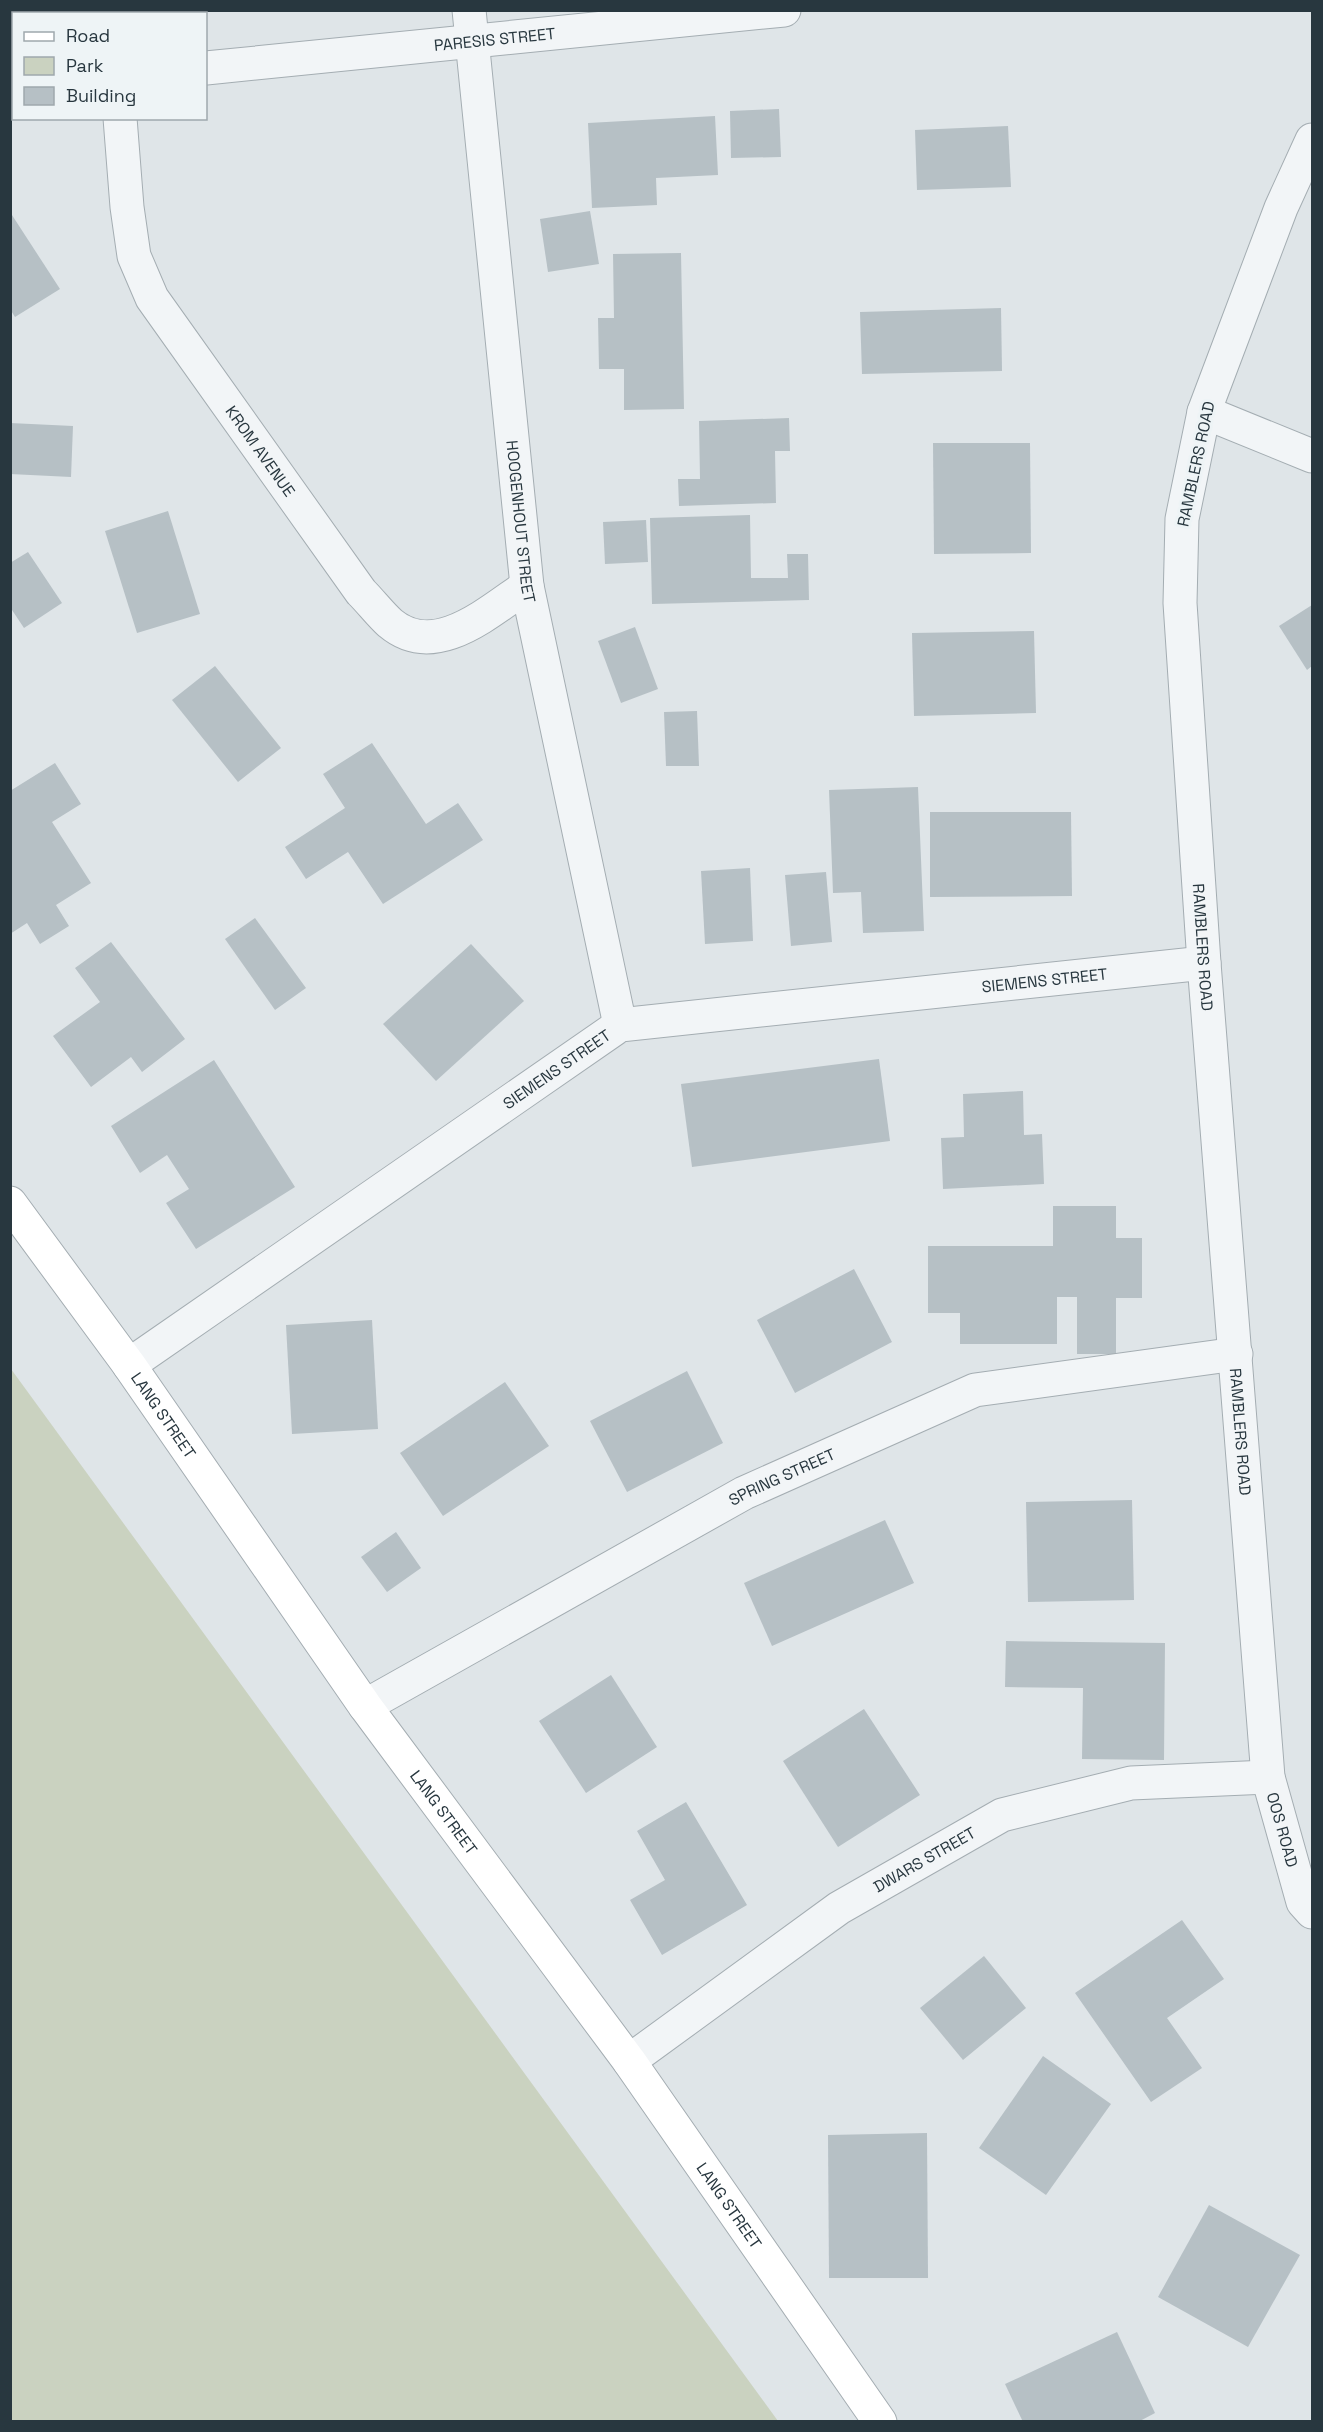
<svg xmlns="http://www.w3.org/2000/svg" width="1323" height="2432" viewBox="0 0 1323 2432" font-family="'Space Grotesk',sans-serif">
<rect width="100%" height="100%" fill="#dfe5e8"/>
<path fill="#cad2c0" d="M11,1369L778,2421H11Z"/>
<g fill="#b6c0c5">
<path d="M779,109L781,157L731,158L730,111Z"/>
<path d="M715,116L718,175L656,178L657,205L592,208L588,123Z"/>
<path d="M1008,126L1011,187L917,190L915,130Z"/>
<path d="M590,211L599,264L548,272L540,219Z"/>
<path d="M10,212L60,289L15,317L10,309Z"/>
<path d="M681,253L684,409L624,410V369H599L598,318H614L613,254Z"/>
<path d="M1001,308L1002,371L862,374L860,312Z"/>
<path d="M789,418L790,451H775L776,503L679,506L678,479H700L699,421Z"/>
<path d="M10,423L73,426L71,477L10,474Z"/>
<path d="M933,443H1030L1031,553L934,554Z"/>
<path d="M168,511L200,614L137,633L105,531Z"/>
<path d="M750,515L751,578H788L787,554H808L809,600L652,604L650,518Z"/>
<path d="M646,520L648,562L605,564L603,522Z"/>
<path d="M28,552L62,603L24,628L10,607V563Z"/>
<path d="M1312,605V666L1307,670L1279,626Z"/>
<path d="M635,627L658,689L621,703L598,641Z"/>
<path d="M1034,631L1036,713L914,716L912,633Z"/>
<path d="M215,666L281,748L238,782L172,700Z"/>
<path d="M697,711L699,766H666L664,712Z"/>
<path d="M372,743L426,824L458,803L483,840L383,904L348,852L306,879L285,847L345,808L323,774Z"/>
<path d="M55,763L81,804L52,822L91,883L56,905L69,926L40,944L27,923L10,934V791Z"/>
<path d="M918,787L924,931L863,933L861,892L833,893L829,790Z"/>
<path d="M930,812H1071L1072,896L930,897Z"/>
<path d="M750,868L753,941L705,944L701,871Z"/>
<path d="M826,872L832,942L791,946L785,875Z"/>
<path d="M255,918L306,988L275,1010L225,939Z"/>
<path d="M111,942L185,1039L142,1072L131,1057L91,1087L53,1036L100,1002L75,968Z"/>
<path d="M471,944L524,1001L436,1081L383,1024Z"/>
<path d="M879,1059L890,1141L692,1167L681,1084Z"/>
<path d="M214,1060L295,1187L196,1249L166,1203L189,1189L167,1155L140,1173L111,1126Z"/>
<path d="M1023,1091L1024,1135L1042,1134L1044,1184L943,1189L941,1138L964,1137L963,1094Z"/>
<path d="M1053,1206H1116V1238H1142V1298H1116V1354H1077V1297H1057V1344H960V1313H928V1246H1053Z"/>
<path d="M854,1269L892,1342L795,1393L757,1320Z"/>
<path d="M372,1320L378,1429L292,1434L286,1325Z"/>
<path d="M687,1371L723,1443L627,1492L590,1421Z"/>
<path d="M505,1382L549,1446L443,1516L400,1453Z"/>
<path d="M1132,1500L1134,1600L1028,1602L1026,1502Z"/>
<path d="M885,1520L914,1583L772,1646L744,1583Z"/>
<path d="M396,1532L421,1568L387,1592L361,1557Z"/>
<path d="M1006,1641L1165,1643L1164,1760L1082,1759L1083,1688L1005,1687Z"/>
<path d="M611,1675L657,1747L586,1793L539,1721Z"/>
<path d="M864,1709L920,1795L838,1847L783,1761Z"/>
<path d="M686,1802L747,1905L662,1955L630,1900L665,1880L637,1831Z"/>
<path d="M1182,1920L1224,1979L1167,2018L1202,2068L1151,2102L1075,1993Z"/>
<path d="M984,1956L1026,2008L963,2060L920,2008Z"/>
<path d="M1043,2056L1111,2104L1046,2195L979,2148Z"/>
<path d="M927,2133L928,2278H829L828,2135Z"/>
<path d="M1209,2205L1300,2255L1248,2347L1158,2297Z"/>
<path d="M1117,2332L1155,2413L1138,2422H1023L1005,2384Z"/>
</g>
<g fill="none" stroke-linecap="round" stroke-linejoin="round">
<g stroke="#a4adb2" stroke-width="35">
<g id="street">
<path id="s1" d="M469,10L527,586L620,1025"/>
<path id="s2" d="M206,68L784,10"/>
<path d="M10,92H14"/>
<path id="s3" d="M120,118L127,207L134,256L152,298L361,592C371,602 380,614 390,623C435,661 488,612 527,586"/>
<path id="s4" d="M1312,140L1281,208L1204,412L1182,519L1180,603L1204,963L1268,1777L1303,1902L1312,1912"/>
<path d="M1204,412L1312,456"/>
<path id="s5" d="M129,1365L620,1025L1204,963"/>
<path id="s6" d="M365,1706L744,1493L975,1390L1236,1354"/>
<path id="s7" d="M629,2061L839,1908L1002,1815L1131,1783L1268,1777"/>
</g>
</g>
<g stroke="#a4adb2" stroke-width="35">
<g id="secondary">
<path id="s8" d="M10,1203L129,1365L365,1706L629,2061L880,2422"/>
</g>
</g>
<use href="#street" stroke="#f2f5f7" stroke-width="33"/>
<use href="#secondary" stroke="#fff" stroke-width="33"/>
</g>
<g text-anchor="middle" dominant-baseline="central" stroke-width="6" stroke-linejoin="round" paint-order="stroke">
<g font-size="16" fill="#28373f" stroke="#eef4f6">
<text stroke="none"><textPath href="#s2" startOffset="290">PARESIS STREET</textPath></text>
<text stroke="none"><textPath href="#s3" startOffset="372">KROM AVENUE</textPath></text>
<text transform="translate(1196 464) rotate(-78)">RAMBLERS ROAD</text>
<text stroke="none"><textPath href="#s1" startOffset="514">HOOGENHOUT STREET</textPath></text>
<text stroke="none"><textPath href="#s4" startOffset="831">RAMBLERS ROAD</textPath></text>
<text stroke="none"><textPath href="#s5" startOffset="1024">SIEMENS STREET</textPath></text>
<text stroke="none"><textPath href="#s5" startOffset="520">SIEMENS STREET</textPath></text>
<text stroke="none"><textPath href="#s8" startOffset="262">LANG STREET</textPath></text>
<text stroke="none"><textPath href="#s4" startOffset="1317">RAMBLERS ROAD</textPath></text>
<text stroke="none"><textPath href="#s6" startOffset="476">SPRING STREET</textPath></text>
<text stroke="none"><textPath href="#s8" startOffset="748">LANG STREET</textPath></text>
<text stroke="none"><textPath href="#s4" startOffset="1718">OOS ROAD</textPath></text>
<text stroke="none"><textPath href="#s7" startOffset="358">DWARS STREET</textPath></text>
<text stroke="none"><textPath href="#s8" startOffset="1234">LANG STREET</textPath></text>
</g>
</g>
<rect width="1323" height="2432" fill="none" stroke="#28373f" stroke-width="24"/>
<rect x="12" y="12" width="195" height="108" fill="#eef4f6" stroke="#9fa8ad" stroke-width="1.5"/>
<rect x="24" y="32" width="30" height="9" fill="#ffffff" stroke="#9fa8ad" stroke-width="1.5"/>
<text x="66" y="42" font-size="18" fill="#28373f">Road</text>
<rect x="24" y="57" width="30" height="18" fill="#cad2c0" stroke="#9fa8ad" stroke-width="1.5"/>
<text x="66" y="72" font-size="18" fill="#28373f">Park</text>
<rect x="24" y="87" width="30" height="18" fill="#b6c0c5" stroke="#9fa8ad" stroke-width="1.5"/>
<text x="66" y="102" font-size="18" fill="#28373f">Building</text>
</svg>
